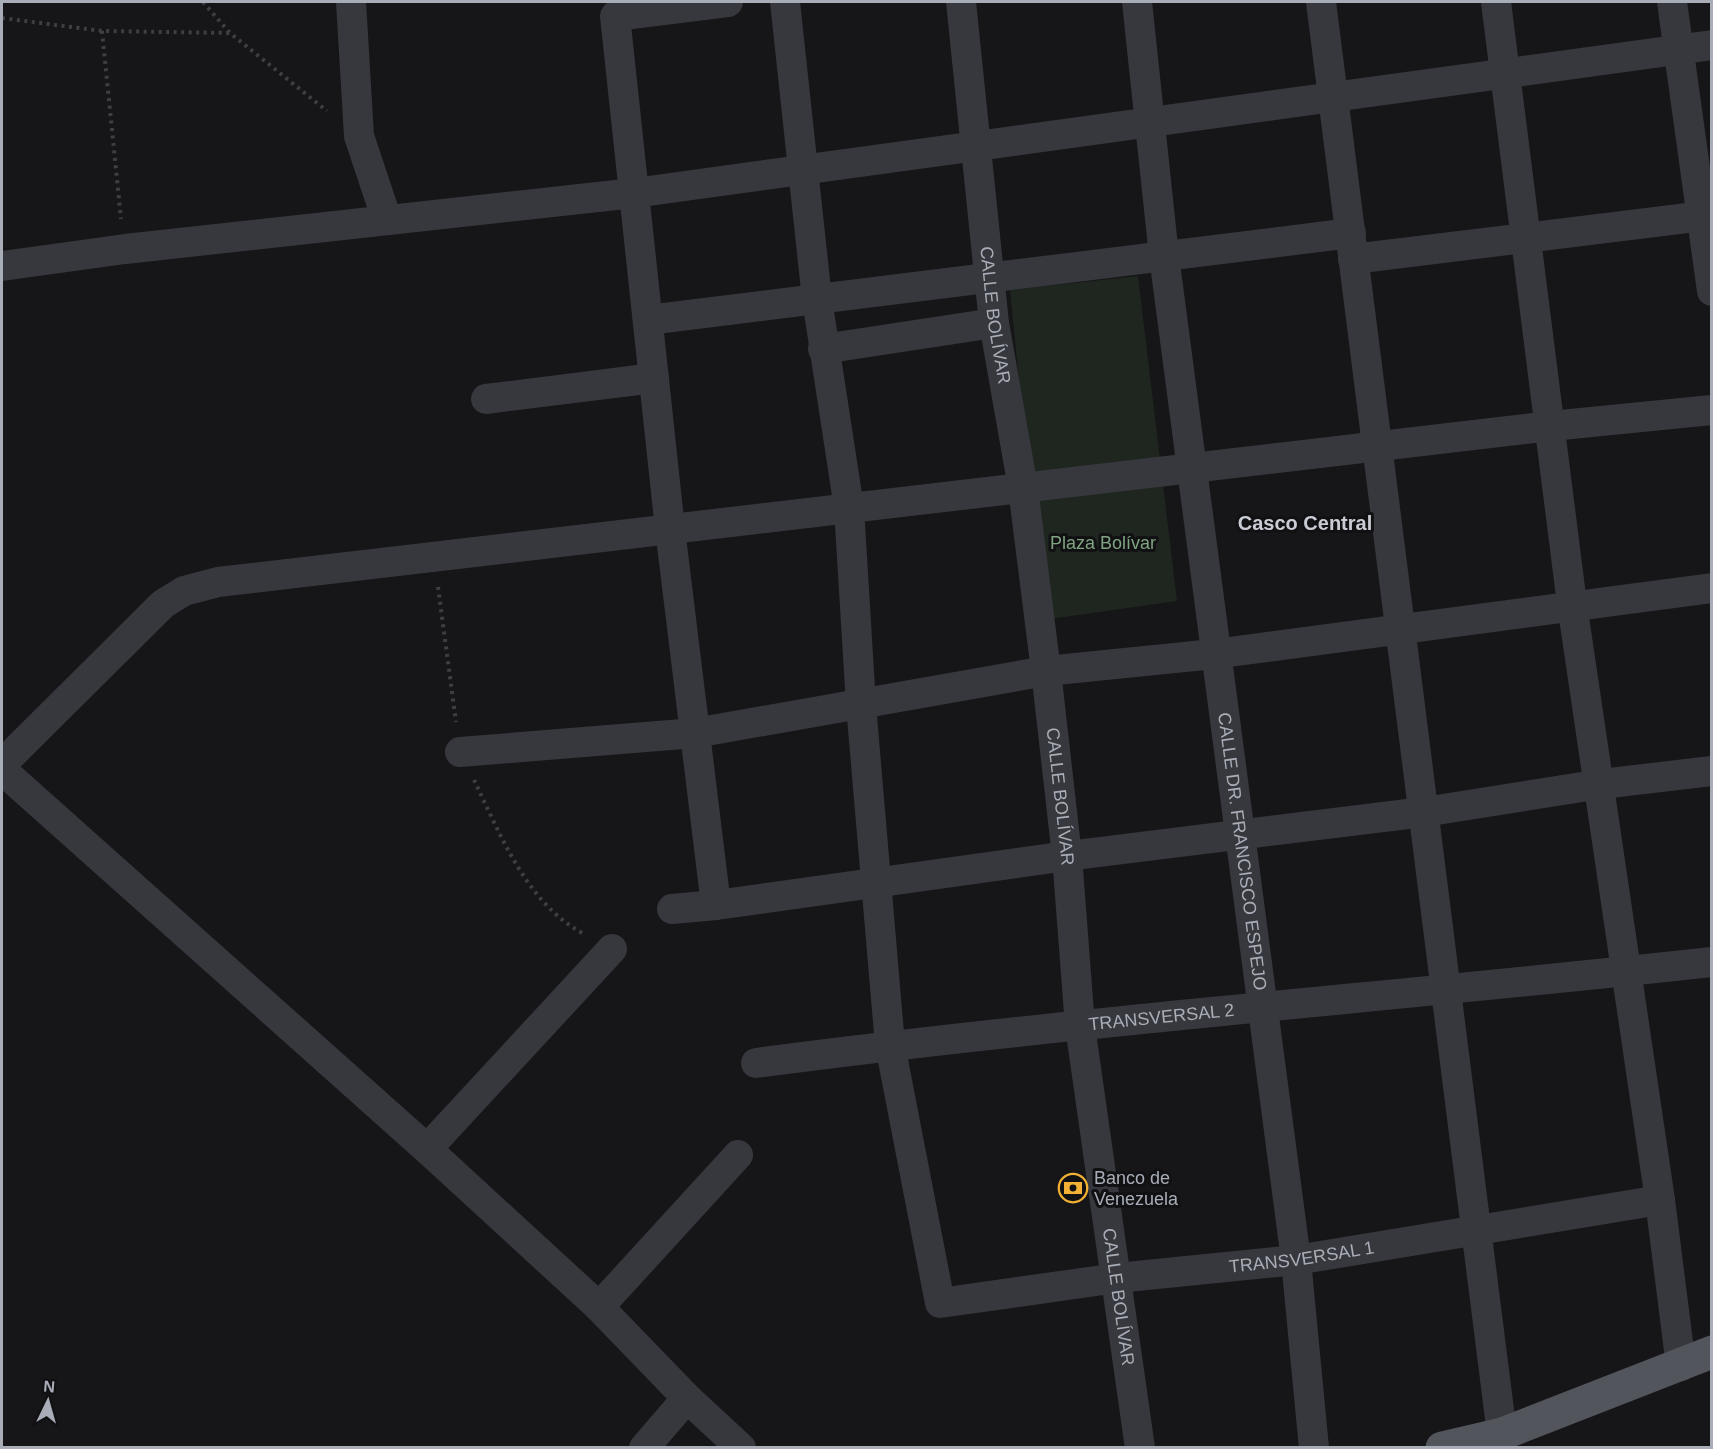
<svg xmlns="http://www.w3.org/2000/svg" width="1713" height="1449" viewBox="0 0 1713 1449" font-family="Helvetica,sans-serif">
<rect width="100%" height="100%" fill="#161618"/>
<path fill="#1e261f" d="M1138,276L1177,601L1043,620L1010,290Z"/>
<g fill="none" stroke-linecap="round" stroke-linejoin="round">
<g stroke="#3d3f44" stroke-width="4" stroke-dasharray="3 4.5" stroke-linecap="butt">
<path d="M203,2L230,33L327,111"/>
<path d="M2,18L102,31L230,33"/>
<path d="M102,31L121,219"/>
<path d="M438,587L456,722"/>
<path d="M474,780C501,836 527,904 584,934"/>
</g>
<g stroke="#37383d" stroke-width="30">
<path d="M351,2L359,136L387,220"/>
<path id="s1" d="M785,2L817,299L849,508L861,705L890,1045L940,1303L1117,1278L1296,1260L1660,1200"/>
<path id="s2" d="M961,2L994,323L1023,488L1046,671L1067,856L1080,1026L1140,1448"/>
<path id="s3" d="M1137,2L1164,256L1296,1260L1314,1448"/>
<path d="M1321,2L1502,1434"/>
<path d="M1496,2L1572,604L1660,1200L1681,1366"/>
<path d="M1672,2L1712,291"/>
<path d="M1353,259L1712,215"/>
<path d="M2,266L125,249L634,193L1712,45"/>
<path d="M648,320L1351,233"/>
<path d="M823,349L994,323"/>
<path d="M486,399L654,378"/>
<path d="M460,752L695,733L1046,671L1214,654L1712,588"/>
<path d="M2,764L163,604L184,591L218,582L1551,426L1712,410"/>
<path d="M2,770L427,1149L599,1307L687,1398L741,1448"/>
<path d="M716,905L1067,856L1424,812L1601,784L1712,771"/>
<path d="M672,909L716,905L670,529L615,16L728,2"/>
<path id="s4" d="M756,1063C1074,1021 1393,997 1712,962"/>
<path d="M427,1149L612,949"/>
<path d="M599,1307L738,1155"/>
<path d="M644,1448L687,1398"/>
</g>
<path stroke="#53555c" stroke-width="33" d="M1442,1448L1502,1434L1712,1352"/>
</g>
<defs>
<g id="bank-ring" transform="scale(1.5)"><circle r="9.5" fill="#111113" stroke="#f2b134" stroke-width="1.5"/><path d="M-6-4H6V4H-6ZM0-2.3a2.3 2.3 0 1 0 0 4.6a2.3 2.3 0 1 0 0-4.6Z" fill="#f2b134"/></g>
</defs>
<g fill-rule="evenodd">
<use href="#bank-ring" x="1073" y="1188"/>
</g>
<g text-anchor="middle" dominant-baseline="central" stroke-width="6" stroke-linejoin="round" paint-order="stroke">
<g font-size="18" fill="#a8adb8" stroke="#111113">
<text stroke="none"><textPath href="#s2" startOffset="315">CALLE BOLÍVAR</textPath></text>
<text stroke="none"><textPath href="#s2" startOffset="801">CALLE BOLÍVAR</textPath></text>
<text stroke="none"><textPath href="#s3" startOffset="856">CALLE DR. FRANCISCO ESPEJO</textPath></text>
<text stroke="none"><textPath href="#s4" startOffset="408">TRANSVERSAL 2</textPath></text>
<text stroke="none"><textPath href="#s1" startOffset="1676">TRANSVERSAL 1</textPath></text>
<text stroke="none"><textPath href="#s2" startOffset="1305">CALLE BOLÍVAR</textPath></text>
</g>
<g font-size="18" fill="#7fa381" stroke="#111113">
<text x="1103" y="543">Plaza Bolívar</text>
</g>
<g font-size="18" fill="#a8adb8" stroke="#111113" text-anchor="start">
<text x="1094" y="1178">Banco de<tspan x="1094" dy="21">Venezuela</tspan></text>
</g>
<g font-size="20" font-weight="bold" fill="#c9ccd4" stroke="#111113">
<text x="1305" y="523">Casco Central</text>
</g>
</g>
<rect width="1713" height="1449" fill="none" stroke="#a8adb8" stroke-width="6"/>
<g transform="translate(48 1401) rotate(5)" stroke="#111113" stroke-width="4.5" paint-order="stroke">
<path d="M0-4.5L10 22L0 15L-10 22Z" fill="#a8adb8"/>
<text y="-9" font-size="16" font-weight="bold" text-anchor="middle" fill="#a8adb8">N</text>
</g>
</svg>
